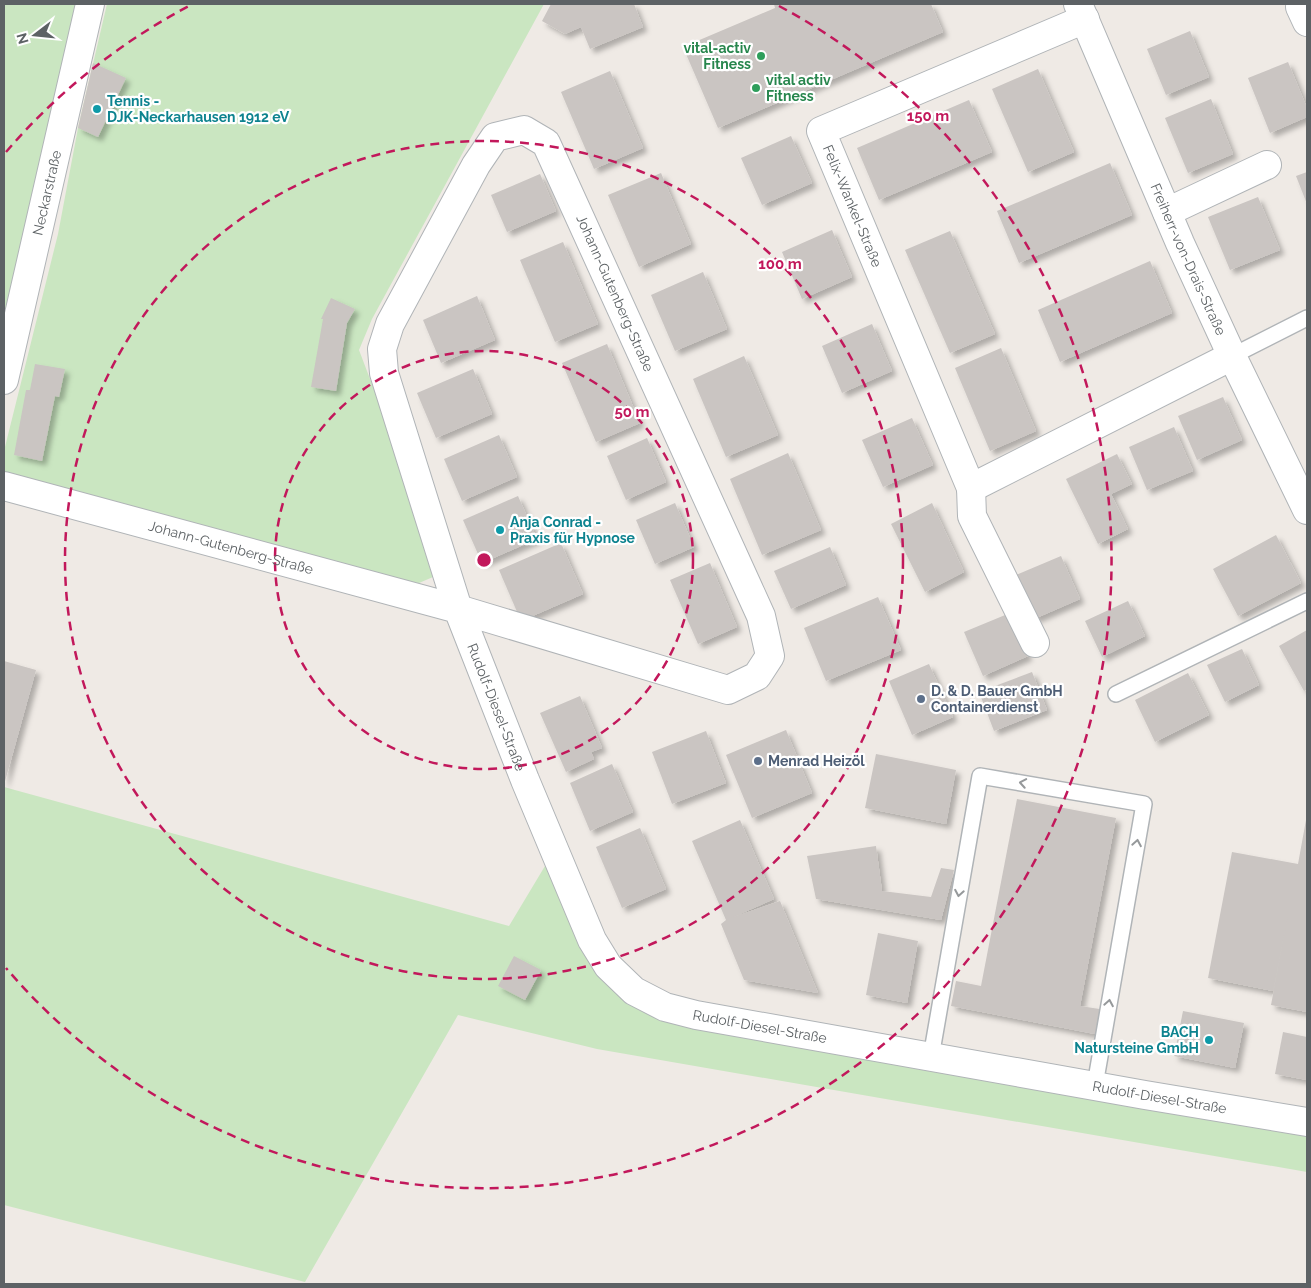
<svg xmlns="http://www.w3.org/2000/svg" width="1311" height="1288" viewBox="0 0 1311 1288" font-family="Raleway,sans-serif">
<defs>
<filter id="shadow"><feDropShadow dx="4.5" dy="4.5" stdDeviation="2.5" flood-color="#0004"/></filter>
</defs>
<rect width="100%" height="100%" fill="#efeae5"/>
<g fill="#cae6c1">
<path d="M4,4H76L4,328Z"/>
<path d="M107,4H544L372,319L359,350L438,558L433,577L419,583L399,581L4,486V451L58,234L78,128Z"/>
<path d="M4,787L509,926L548,861L592,959L725,1033L928,1071L1141,1105L1307,1136V1172L597,1049L458,1015L305,1282L4,1205Z"/>
</g>
<g fill="#cac5c2" filter="url(#shadow)">
<path d="M551,4H634L643,27L590,49L581,27L565,34L542,21Z"/>
<path d="M774,4H931L943,32L718,128L683,47L775,8Z"/>
<path d="M1190,31L1209,77L1166,95L1147,49Z"/>
<path d="M1288,62L1307,108V117L1270,133L1248,78Z"/>
<path d="M93,63L126,78L98,137L78,128Z"/>
<path d="M1038,69L1074,152L1028,172L992,89Z"/>
<path d="M610,71L643,148L594,169L561,92Z"/>
<path d="M1211,99L1233,154L1188,173L1165,118Z"/>
<path d="M969,100L992,152L879,200L857,148Z"/>
<path d="M791,136L812,183L762,205L741,158Z"/>
<path d="M1110,163L1132,215L1019,263L997,211Z"/>
<path d="M1307,172V204L1296,176Z"/>
<path d="M661,173L691,244L639,267L608,195Z"/>
<path d="M540,174L556,211L507,232L491,195Z"/>
<path d="M1258,197L1280,250L1230,270L1208,217Z"/>
<path d="M832,230L852,277L802,299L782,252Z"/>
<path d="M950,231L995,334L950,353L905,250Z"/>
<path d="M563,242L598,324L555,342L520,260Z"/>
<path d="M1150,261L1172,313L1060,362L1038,310Z"/>
<path d="M703,272L727,329L675,351L651,295Z"/>
<path d="M477,296L495,340L441,363L423,320Z"/>
<path d="M331,298L355,309L347,323L336,391L311,387L323,319H321Z"/>
<path d="M872,324L892,371L842,393L822,346Z"/>
<path d="M607,344L640,423L596,442L562,363Z"/>
<path d="M1001,348L1036,431L990,451L955,368Z"/>
<path d="M744,356L778,435L726,457L693,379Z"/>
<path d="M35,364L65,369L59,397L55,396L42,461L14,455L26,390H30Z"/>
<path d="M473,369L492,414L436,438L417,393Z"/>
<path d="M1223,397L1242,440L1197,460L1178,416Z"/>
<path d="M912,418L933,465L883,487L862,440Z"/>
<path d="M1174,427L1193,471L1147,490L1129,447Z"/>
<path d="M499,435L517,477L462,501L444,459Z"/>
<path d="M647,438L666,482L626,500L607,456Z"/>
<path d="M788,453L821,530L762,555L730,479Z"/>
<path d="M1117,454L1132,484L1111,494L1128,529L1098,544L1066,479Z"/>
<path d="M518,496L537,539L482,563L463,520Z"/>
<path d="M675,503L694,547L655,564L636,520Z"/>
<path d="M932,503L964,572L925,592L891,524Z"/>
<path d="M1276,535L1301,583L1238,616L1213,569Z"/>
<path d="M561,543L583,594L521,621L499,570Z"/>
<path d="M830,547L846,585L791,609L774,571Z"/>
<path d="M1061,556L1080,599L1034,619L1016,575Z"/>
<path d="M710,563L737,627L698,644L670,580Z"/>
<path d="M878,597L901,650L826,681L804,628Z"/>
<path d="M1128,601L1145,636L1102,657L1085,621Z"/>
<path d="M1010,613L1028,656L983,676L964,632Z"/>
<path d="M1307,630V689L1304,691L1279,646Z"/>
<path d="M1242,649L1259,685L1225,702L1207,665Z"/>
<path d="M4,661L36,670L4,785Z"/>
<path d="M929,664L953,717L912,735L889,681Z"/>
<path d="M1032,672L1047,710L994,731L979,692Z"/>
<path d="M1188,673L1209,715L1155,742L1135,700Z"/>
<path d="M580,696L602,748L591,752L594,759L566,772L540,713Z"/>
<path d="M786,730L812,793L752,818L726,755Z"/>
<path d="M706,731L726,783L672,804L652,752Z"/>
<path d="M876,754L956,770L946,824L865,808Z"/>
<path d="M612,764L633,812L590,831L570,783Z"/>
<path d="M1017,799L1116,818L1080,1006L1106,1010L1100,1035L951,1006L956,981L981,986Z"/>
<path d="M740,820L774,899L731,918L780,901L818,993L744,980L721,924L726,920L692,841Z"/>
<path d="M1306,820L1307,821V1012L1271,1005L1288,915L1273,991L1208,978L1232,852L1298,864Z"/>
<path d="M640,828L666,889L622,908L596,847Z"/>
<path d="M876,846L882,891L931,897L941,868L954,870L941,920L816,899L807,856Z"/>
<path d="M878,933L918,941L907,1003L866,995Z"/>
<path d="M514,956L541,970L525,1000L498,986Z"/>
<path d="M1183,1011L1244,1023L1235,1068L1174,1056Z"/>
<path d="M1283,1032L1307,1037V1080L1275,1074Z"/>
</g>
<g fill="none" stroke-linecap="round" stroke-linejoin="round">
<g stroke="#b0b4b7" stroke-width="18">
<g id="service">
<path d="M1232,356L1307,318"/>
<path d="M1116,694L1307,601"/>
<path d="M931,1057L980,776L1144,804L1095,1085"/>
</g>
</g>
<g stroke="#b0b4b7" stroke-width="30">
<g id="minor">
<path id="s1" d="M1078,4L1180,243L1232,356L1307,510"/>
<path d="M1300,7L1307,22"/>
<path id="s2" d="M1085,19L821,131L971,488L1232,356"/>
<path d="M1167,212L1267,165"/>
<path id="s3" d="M4,380L90,4"/>
<path id="s4" d="M4,486L458,609L728,690L757,676L770,656L761,616L546,143L524,130L495,137L476,165L390,324L382,349L384,373L458,609L525,780L592,940L608,966L634,991L665,1007L696,1015L1145,1095L1307,1122"/>
<path d="M971,488L972,516L1035,643"/>
</g>
</g>
<use href="#service" stroke="#fff" stroke-width="15"/>
<use href="#minor" stroke="#fff" stroke-width="28"/>
</g>
<defs><path id="oneway-chevron" d="M-2-3.5L2.5 0L-2 3.5" fill="none" stroke-width="1.6" stroke-linecap="round" stroke-linejoin="round" transform="scale(1.25)"/></defs>
<g stroke="#96999b">
<use href="#oneway-chevron" transform="translate(1023 783) rotate(-170)"/>
<use href="#oneway-chevron" transform="translate(1137 843) rotate(-80)"/>
<use href="#oneway-chevron" transform="translate(959 893) rotate(100)"/>
<use href="#oneway-chevron" transform="translate(1109 1003) rotate(-80)"/>
</g>
<g fill="none" stroke="#c2185b" stroke-width="2.5" stroke-dasharray="9 6">
<circle cx="484" cy="560" r="209"/>
<circle cx="484" cy="560" r="419"/>
<path d="M6 152A628 628 0 0 1 189 6M779 6A628 628 0 1 1 6 968"/>
</g>
<g fill="#2e9e5b" stroke="#fff" stroke-width="2">
<circle cx="761" cy="56" r="5"/>
<circle cx="756" cy="88" r="5"/>
</g>
<g fill="#0f9aa8" stroke="#fff" stroke-width="2">
<circle cx="97" cy="109" r="5"/>
<circle cx="500" cy="530" r="5"/>
<circle cx="1209" cy="1040" r="5"/>
</g>
<g fill="#5c6f8a" stroke="#fff" stroke-width="2">
<circle cx="921" cy="699" r="5"/>
<circle cx="758" cy="761" r="5"/>
</g>
<g text-anchor="middle" dominant-baseline="central" stroke-width="4.5" stroke-linejoin="round" paint-order="stroke">
<g font-size="14" font-weight="bold" fill="#27864d" stroke="#fff" text-anchor="end">
<text x="751" y="48">vital-activ<tspan x="751" dy="16">Fitness</tspan></text>
<text x="766" y="80" text-anchor="start">vital activ<tspan x="766" dy="16">Fitness</tspan></text>
</g>
<g font-size="14" font-weight="bold" fill="#0d838f" stroke="#fff" text-anchor="start">
<text x="107" y="101">Tennis -<tspan x="107" dy="16">DJK-Neckarhausen 1912 eV</tspan></text>
<text x="510" y="522">Anja Conrad -<tspan x="510" dy="16">Praxis für Hypnose</tspan></text>
<text x="1199" y="1032" text-anchor="end">BACH<tspan x="1199" dy="16">Natursteine GmbH</tspan></text>
</g>
<g font-size="14" fill="#5d6265" stroke="#fff">
<text stroke="none"><textPath href="#s3" startOffset="192">Neckarstraße</textPath></text>
<text stroke="none"><textPath href="#s2" startOffset="368">Felix-Wankel-Straße</textPath></text>
<text stroke="none"><textPath href="#s1" startOffset="278">Freiherr-von-Drais-Straße</textPath></text>
<text transform="translate(615 293) rotate(66)">Johann-Gutenberg-Straße</text>
<text stroke="none"><textPath href="#s4" startOffset="235">Johann-Gutenberg-Straße</textPath></text>
<text stroke="none"><textPath href="#s4" startOffset="2042">Rudolf-Diesel-Straße</textPath></text>
<text stroke="none"><textPath href="#s4" startOffset="2492">Rudolf-Diesel-Straße</textPath></text>
<text stroke="none"><textPath href="#s4" startOffset="2898">Rudolf-Diesel-Straße</textPath></text>
</g>
<g font-size="14" font-weight="bold" fill="#4e5e75" stroke="#fff" text-anchor="start">
<text x="931" y="691">D. &amp; D. Bauer GmbH<tspan x="931" dy="16">Containerdienst</tspan></text>
<text x="768" y="761">Menrad Heizöl</text>
</g>
</g>
<circle cx="484" cy="560" r="8" fill="#c2185b" stroke="#fff" stroke-width="2.5"/>
<g font-size="15" text-anchor="middle" font-weight="bold" fill="#c2185b" stroke="#fff" stroke-width="4.5" stroke-linejoin="round" paint-order="stroke">
<text x="928" y="121">150 m</text>
<text x="780" y="269">100 m</text>
<text x="632" y="417">50 m</text>
</g>
<rect width="1311" height="1288" fill="none" stroke="#5d6265" stroke-width="10"/>
<g transform="translate(35 35) rotate(254)" stroke="#ffffff" stroke-width="4" paint-order="stroke">
<path d="M0-4L9 19L0 12L-9 19Z" fill="#5d6265"/>
<text y="-8" font-size="14" font-weight="bold" text-anchor="middle" fill="#5d6265">N</text>
</g>
</svg>
